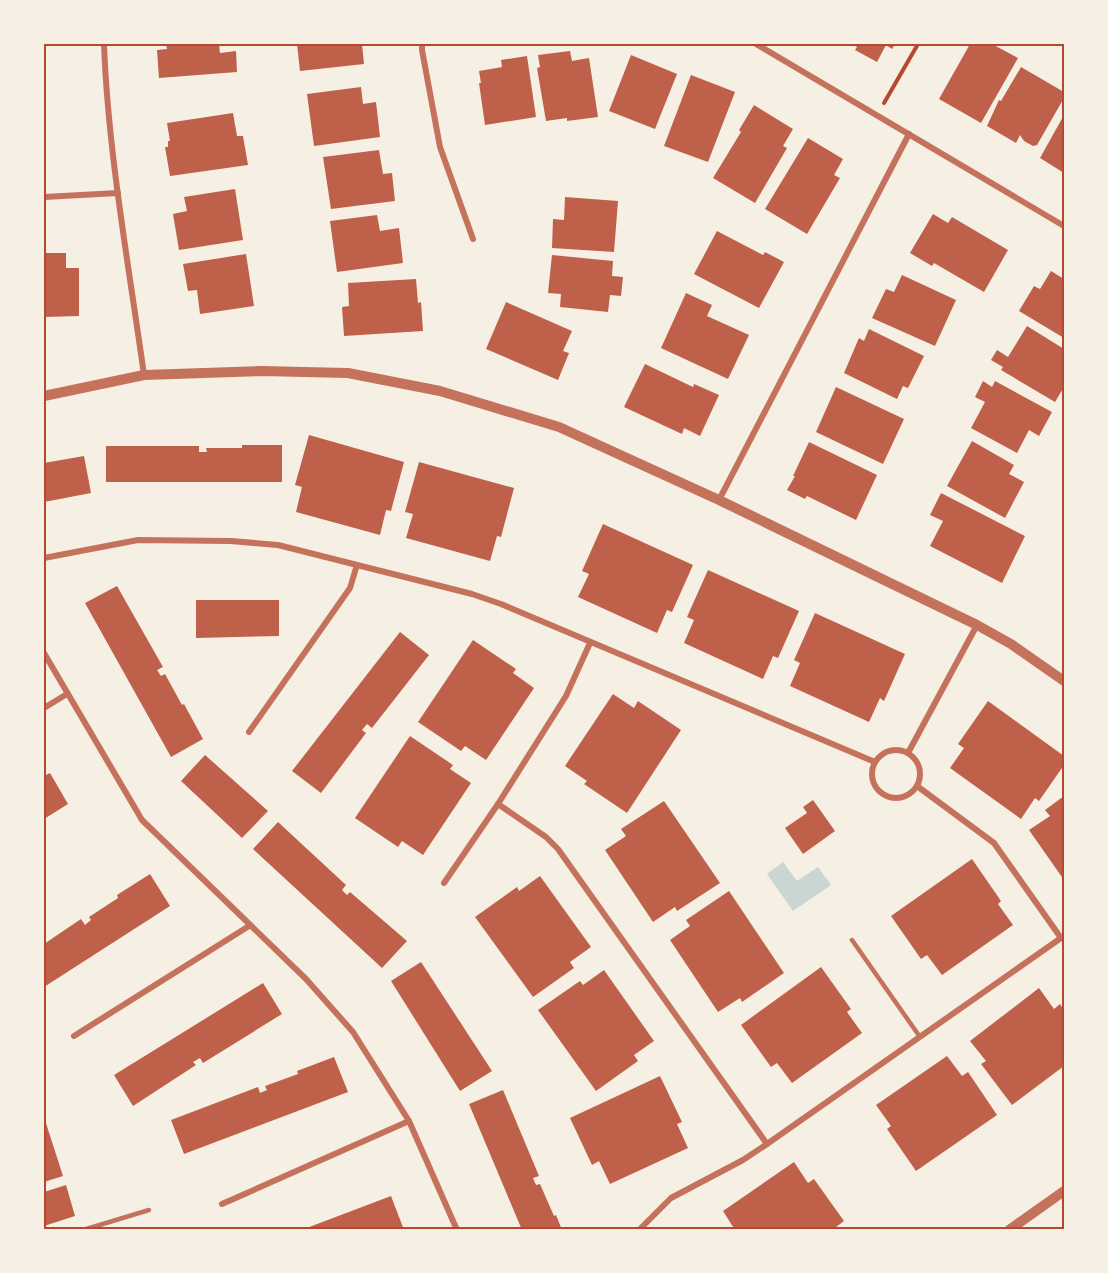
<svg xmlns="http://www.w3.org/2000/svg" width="1108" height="1273" viewBox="0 0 1108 1273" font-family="Raleway,sans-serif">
<rect width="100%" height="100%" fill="#f6efe4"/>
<path fill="#c9d6d2" d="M783,862L797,881L818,867L831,885L793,911L767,874Z"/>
<g fill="#bf614a">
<path d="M166,44H219L220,53L236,51L237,72L159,78L157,50L167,49Z"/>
<path d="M297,44H362L364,64L300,71Z"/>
<path d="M851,44H895L892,49L886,45L877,62L855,50L857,47Z"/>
<path d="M970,44H992L1018,58L981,123L939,99Z"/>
<path d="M570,51L572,61L589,58L598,117L567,121V118L546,121L537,68L540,67L538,55Z"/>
<path d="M631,55L677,74L655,129L609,111Z"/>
<path d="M527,56L536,117L485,125L479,83H481L479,71L502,67L501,60Z"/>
<path d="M1021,67L1064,92V98L1037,145L1033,146L1024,141L1020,135L1016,143L987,126L999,100L1001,101Z"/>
<path d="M691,75L735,92L708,162L664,146Z"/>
<path d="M361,87L363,104L376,102L380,137L314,146L307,94Z"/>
<path d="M754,105L793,129L783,146L787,148L755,203L713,178L741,132L739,130Z"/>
<path d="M233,113L237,136H243L248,165L170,176L165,147H168V141H170L167,123Z"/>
<path d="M1064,115V173L1040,158Z"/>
<path d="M808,138L843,159L834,175L840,178L807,234L765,209Z"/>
<path d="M379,150L383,174L392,173L395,201L331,209L323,157Z"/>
<path d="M235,189L243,240L179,250L173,214L187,211L184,197Z"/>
<path d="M565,197L618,201L614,252L552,248L553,219L564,220Z"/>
<path d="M933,214L948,223L952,217L1008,250L984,292L934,263L932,266L910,253Z"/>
<path d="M377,215L380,231L399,228L403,263L337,272L330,221Z"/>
<path d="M717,231L763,255L765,252L784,262L759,308L694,274Z"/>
<path d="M44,253H66V268H79V316L44,317Z"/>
<path d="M246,254L254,306L200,314L197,290L188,291L183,264Z"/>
<path d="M552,255L613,261L612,276L623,277L621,296L610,295L608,312L560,307L561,294L548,293Z"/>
<path d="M1051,271L1064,279V338L1019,311L1034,286L1040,289Z"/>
<path d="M902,275L956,300L935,346L872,318L886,289L894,292Z"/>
<path d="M416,279L418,303L421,302L423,331L344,336L342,307L349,306L348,283Z"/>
<path d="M686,293L712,305L707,316L749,335L728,379L661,348Z"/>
<path d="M506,302L572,331L563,351L569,353L558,380L486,349Z"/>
<path d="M1027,326L1064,349L1063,364H1064V387L1055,402L1001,370L1003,367L991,360L997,350L1008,357Z"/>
<path d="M869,329L924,356L908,388L903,386L897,399L844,373L859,338L864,341Z"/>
<path d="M645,364L693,387L694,384L719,395L700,436L684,428L682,434L624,407Z"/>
<path d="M983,381L992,387L995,381L1052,412L1039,436L1029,430L1017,453L971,428L985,402L975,397Z"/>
<path d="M836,387L904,419L883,464L816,432Z"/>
<path d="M309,435L404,462L391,511L386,510L380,535L296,512L302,487L295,485Z"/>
<path d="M972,441L1014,465L1009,474L1024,482L1005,518L947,486Z"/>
<path d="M809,442L877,475L856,520L807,496L805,499L787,490L795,476H793Z"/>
<path d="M242,445H282V482H106V446H199V452H207L206,448H242Z"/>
<path d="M84,456L91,493L44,502V463Z"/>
<path d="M419,462L514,488L501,537L497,536L490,561L406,538L413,514L405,512Z"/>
<path d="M941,493L1025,536L1002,583L930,546L943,521L930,515Z"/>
<path d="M603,524L693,565L672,612L667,610L657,633L578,597L589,574L582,571Z"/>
<path d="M708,570L799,611L778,658L773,656L763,679L684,643L694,620L687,617Z"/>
<path d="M117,586L163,667L157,670L161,676L165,674L182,705L184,704L203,739L171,757L85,603Z"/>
<path d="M196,600H279V636L196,638Z"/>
<path d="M815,613L905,654L884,701L880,698L869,722L790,686L800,663L794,660Z"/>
<path d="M400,632L429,655L372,728L367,724L362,730L366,733L321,793L292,771Z"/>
<path d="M473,640L516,669L513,673L534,688L486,760L465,746L461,751L418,722Z"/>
<path d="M613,694L634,708L638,701L681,730L627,813L584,784L587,781L565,766Z"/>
<path d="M988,701L1064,756V765L1039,801L1035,798L1021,819L950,768L964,748L958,744Z"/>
<path d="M410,736L453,765L450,769L471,783L423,855L402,841L398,847L355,818Z"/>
<path d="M205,755L268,811L242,838L181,781Z"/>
<path d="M50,773L68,804L44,819V776Z"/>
<path d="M1064,796V880L1029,830L1050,816L1045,810Z"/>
<path d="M813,800L835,831L803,854L785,828L807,813L803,807Z"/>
<path d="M664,801L720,883L677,911L675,907L653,922L605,850L626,836L621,829Z"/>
<path d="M278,822L346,885L342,890L347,895L350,892L407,941L382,968L253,849Z"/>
<path d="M972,859L1001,901L998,904L1013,925L942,975L927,955L921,959L891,916Z"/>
<path d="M150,874L170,906L44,987V944L81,919L85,925L91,920L89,917L118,898L117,895Z"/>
<path d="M540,876L591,947L570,962L574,968L533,997L475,917L517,887L519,891Z"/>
<path d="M729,891L784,973L742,1002L740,998L718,1012L670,940L690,926L686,920Z"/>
<path d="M421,962L492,1071L460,1091L391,981Z"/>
<path d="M821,967L851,1009L847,1012L862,1033L792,1083L777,1063L771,1067L741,1025Z"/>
<path d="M604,970L654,1041L634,1055L638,1061L596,1091L538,1010L580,981L583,985Z"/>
<path d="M263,983L282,1014L203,1063L200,1058L193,1062L196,1065L133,1106L114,1075Z"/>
<path d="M1039,988L1054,1009L1060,1004L1064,1010V1066L1012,1105L981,1064L986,1061L970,1041Z"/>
<path d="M947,1056L962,1076L968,1072L997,1115L916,1171L887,1129L891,1126L876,1105Z"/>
<path d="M334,1057L348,1092L184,1154L171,1120L258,1087L260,1093L267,1090L265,1086L298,1074L297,1071Z"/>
<path d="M660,1076L682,1122L677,1124L688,1148L610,1184L599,1161L592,1165L570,1118Z"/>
<path d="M503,1090L539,1176L533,1178L536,1185L540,1184L554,1216L556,1215L562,1230H522L469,1104Z"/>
<path d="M44,1117L63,1176L44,1182Z"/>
<path d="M794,1162L808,1183L814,1179L844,1221L832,1230H735L723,1211Z"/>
<path d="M66,1185L75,1216L44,1226V1192Z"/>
<path d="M391,1196L404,1230H304V1229Z"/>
</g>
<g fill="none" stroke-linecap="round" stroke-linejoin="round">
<path stroke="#b5482f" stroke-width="4" d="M884,103L918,44"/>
<g stroke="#c5725c" stroke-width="4.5">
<path d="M852,940L920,1037"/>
<path d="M83,1230L149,1210"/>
</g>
<g stroke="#c5725c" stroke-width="6">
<path d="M104,44C108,152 129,267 144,375"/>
<path d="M422,44V50L440,147L473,239"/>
<path d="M756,44L1064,226"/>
<path d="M44,197L118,193"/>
<path d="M719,500L909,134"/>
<path d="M44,558L138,540L231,541L278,545L472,594L501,604L875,762"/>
<path d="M44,653L142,820L306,979L353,1032L409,1121L457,1230"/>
<path d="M44,708L67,694"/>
<path d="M249,732L350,588L357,565"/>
<circle cx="896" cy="774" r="24"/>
<path d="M908,753L977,625"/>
<path d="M498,804L546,837L558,849L767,1144"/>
<path d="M444,883L498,804L566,696L590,643"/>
<path d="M74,1036L249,926"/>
<path d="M222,1204L409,1121"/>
<path d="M639,1230L671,1198L743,1160L767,1144L1061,938L994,843L917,786"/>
</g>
<g stroke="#c5725c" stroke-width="10">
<path d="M44,396L144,375L261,371L348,373L440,391L559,427L719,500L977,625L1011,644L1064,681"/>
<path d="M1009,1230L1064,1191"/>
</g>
</g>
<rect width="1108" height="1273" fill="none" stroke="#f6efe4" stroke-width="90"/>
<rect x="45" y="45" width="1018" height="1183" fill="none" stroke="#b5482f" stroke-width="2"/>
</svg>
